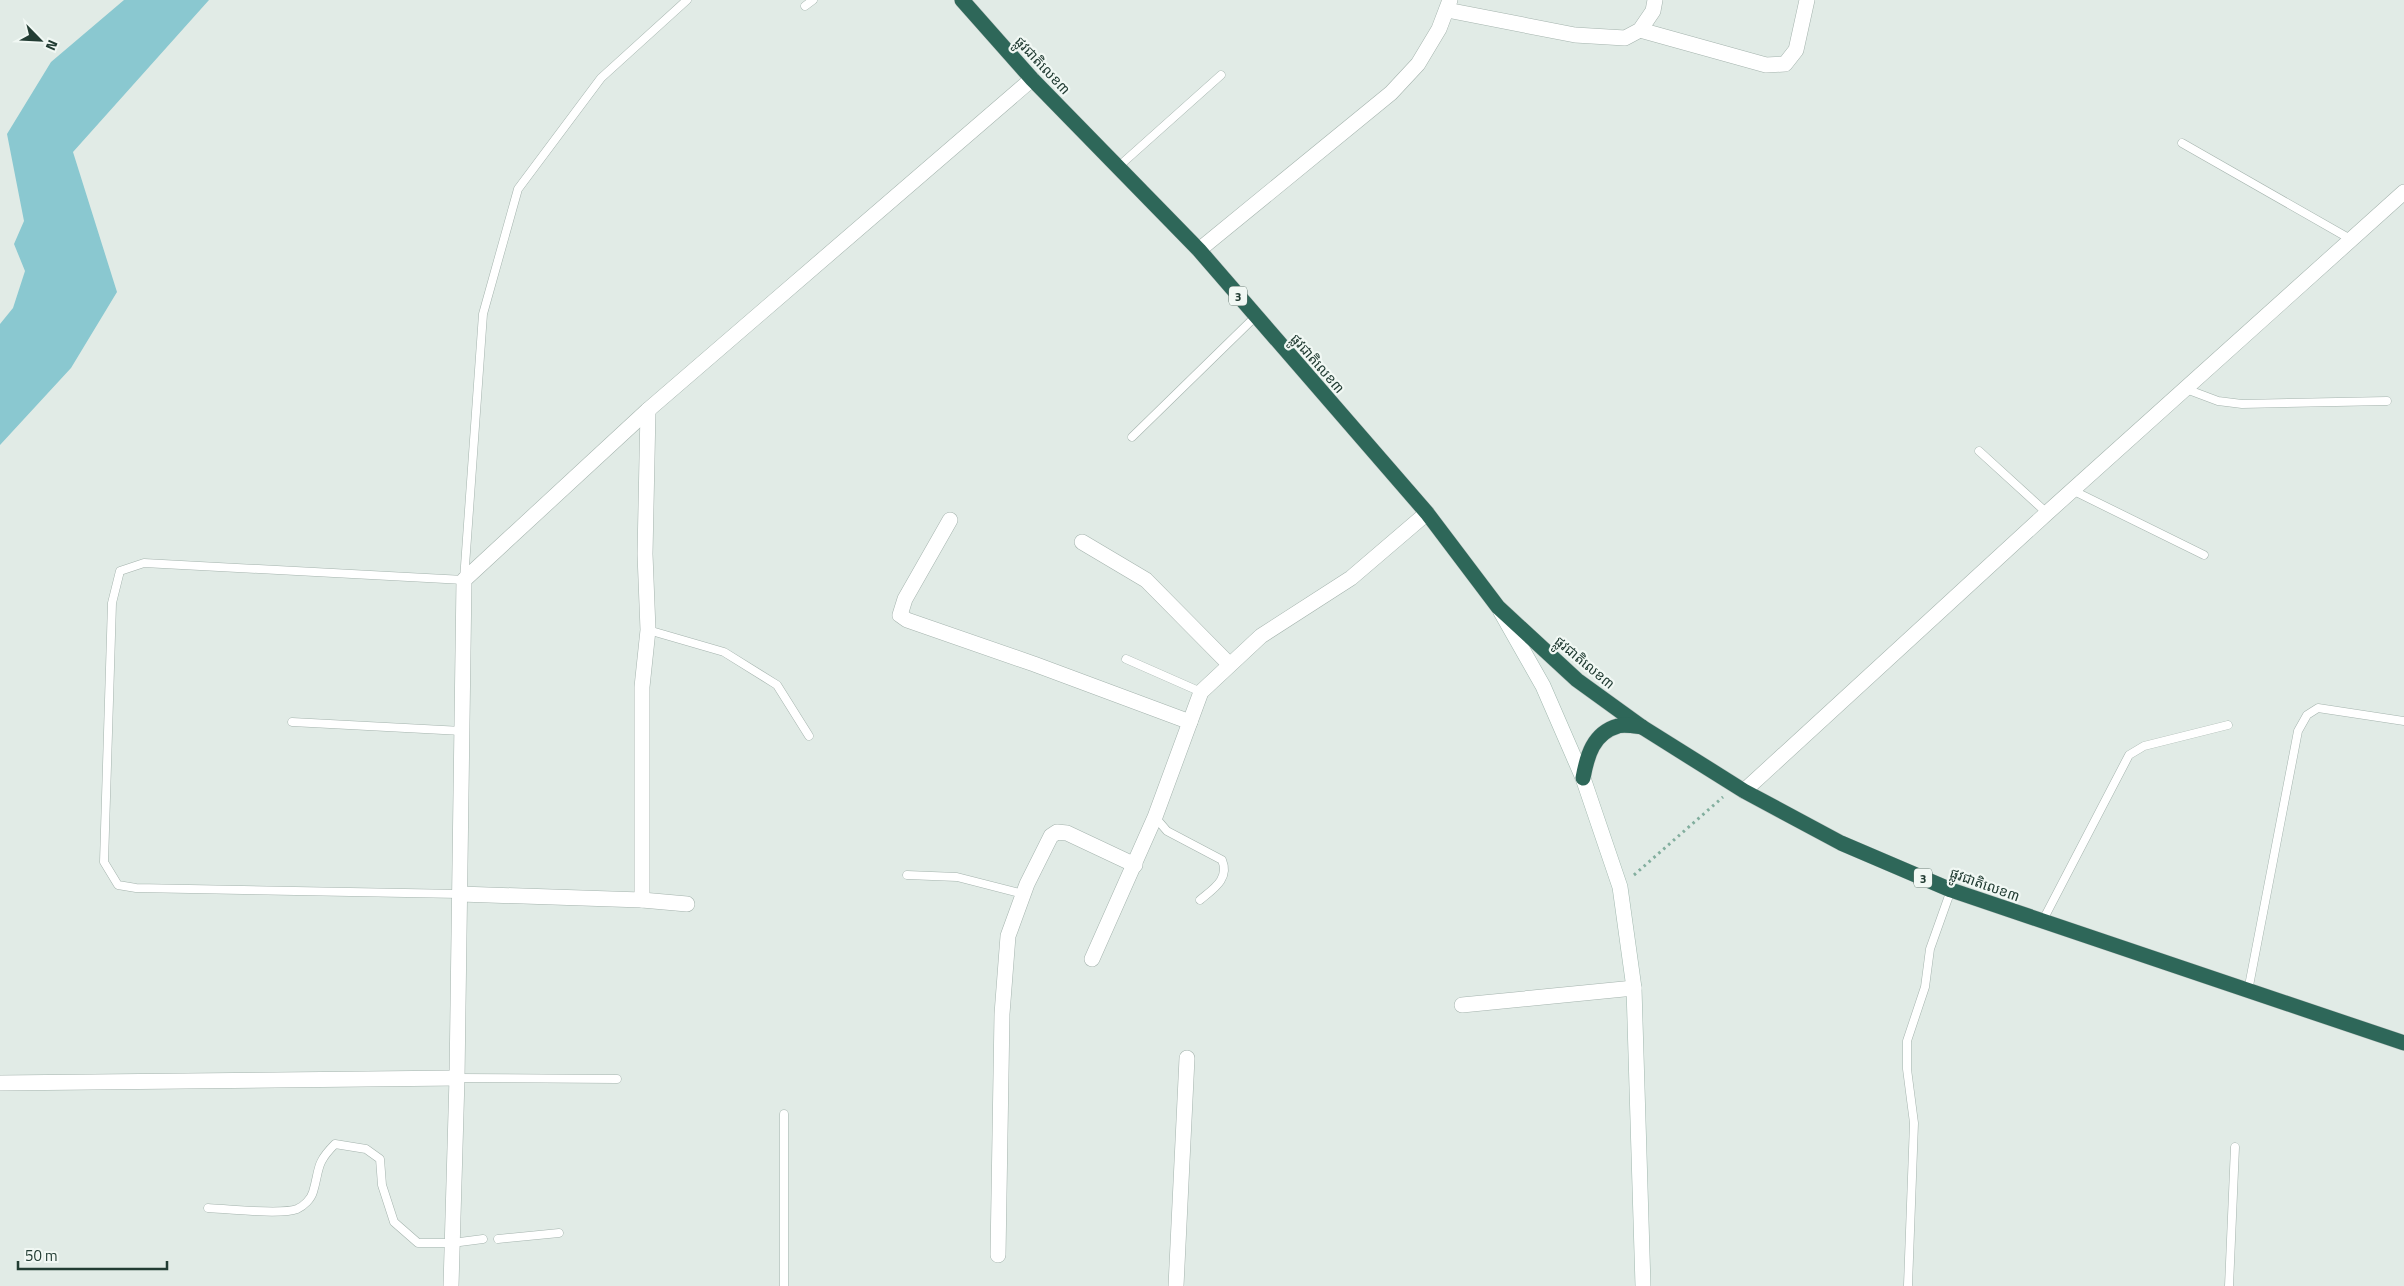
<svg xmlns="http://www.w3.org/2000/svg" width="2404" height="1286" viewBox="0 0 2404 1286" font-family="'Titillium Web','Noto Sans Khmer',sans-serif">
<rect width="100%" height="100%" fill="#e1ebe6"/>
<path fill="#8ac8d0" d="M124,0H209L73,152L117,292L71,368L0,445V324L13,308L25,271L14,244L24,221L7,134L51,62Z"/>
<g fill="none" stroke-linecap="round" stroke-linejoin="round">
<g stroke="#a4b3ad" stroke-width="9">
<g id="lane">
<path d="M805,6L813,0"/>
<path d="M2182,143L2352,240"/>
<path d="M1118,167L1221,75"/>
<path d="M2186,389L2218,401L2242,404L2387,401"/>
<path d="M1132,437L1256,316"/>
<path d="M1979,451L2047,513"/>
<path d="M2072,490L2204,555"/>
<path d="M648,630L724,652L777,685L809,736"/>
<path d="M1126,659L1201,692"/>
<path d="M292,722L462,731"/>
<path d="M1155,817L1167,831L1222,860C1230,879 1213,889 1200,900"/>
<path d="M907,875L957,877L1023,894"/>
<path d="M460,894L136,888L118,885L104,862L112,603L120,571L144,563L464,580L483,314L518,189L601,78L687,0"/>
<path d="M2042,922L2129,755L2144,746L2228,725"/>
<path d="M2248,991L2298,731L2307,715L2318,708L2404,721"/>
<path d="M457,1078L617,1079"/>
<path d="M208,1208C227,1209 282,1215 297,1209C304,1206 311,1199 313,1192C320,1169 315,1164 335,1144L366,1149L380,1159L382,1185L394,1222L418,1243H452L483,1239"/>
<path d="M498,1239L559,1233"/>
<path d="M1908,1285L1914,1123L1907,1069V1041L1925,987L1930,949L1951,890"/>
<path d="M784,1286V1114"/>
<path d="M2229,1286L2235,1147"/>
</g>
</g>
<g stroke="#a4b3ad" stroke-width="16">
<g id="street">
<path d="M1447,10L1575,35L1625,38L1640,30L1653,11L1655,0"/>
<path d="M1640,30L1766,65L1785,64L1796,50L1807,0"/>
<path d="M1199,250L1391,93L1418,64L1439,29L1450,0"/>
<path d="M950,520L905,599L900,615L907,620L1034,664L1190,722"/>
<path d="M1082,542L1146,580L1229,664"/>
<path d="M1744,791L2047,513L2404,192"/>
<path d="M460,894L642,900L687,904"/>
<path d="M642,900V687L648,630L645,554L648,410"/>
<path d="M1092,959L1155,817L1201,692L1261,636L1351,578L1427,513"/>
<path d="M1462,1005L1634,988"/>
<path d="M0,1083L457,1078"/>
<path d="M998,1255L1002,1014L1008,936L1027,884L1051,836L1057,832L1067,833L1135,865"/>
<path d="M451,1286L457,1078L464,580L648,410L1032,79"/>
<path d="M1176,1286L1187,1058"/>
</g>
</g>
<g stroke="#a0b7ae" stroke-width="16">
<path id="secondary" d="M1501,612L1543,686L1583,778L1620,887L1634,988L1643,1286"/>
</g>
<g stroke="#c1c8c6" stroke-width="16">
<g id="highway">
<path d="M962,0L1032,79L1199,250L1427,513L1498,607L1577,680L1642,727L1744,791L1841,843L1951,890L2404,1043"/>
<path d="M1583,778C1587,756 1593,733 1618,726C1624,724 1635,726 1642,727"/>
</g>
</g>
<path stroke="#82ae9e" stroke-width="3" stroke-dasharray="2.5 4" stroke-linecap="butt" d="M1634,875L1723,797"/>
<use href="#lane" stroke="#fff" stroke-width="8"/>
<use href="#street" stroke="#fff" stroke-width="15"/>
<use href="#secondary" stroke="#fff" stroke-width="15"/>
<use href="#highway" stroke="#2e6759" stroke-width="15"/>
</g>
<g text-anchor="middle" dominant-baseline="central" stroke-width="4.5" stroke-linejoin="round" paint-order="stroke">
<g fill="#f1f8f4" stroke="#60746d" stroke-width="1">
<rect x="1229" y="286.5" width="18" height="19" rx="4"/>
<rect x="1914" y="868.5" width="18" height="19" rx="4"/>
</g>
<g font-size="12" font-weight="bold" fill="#223c33">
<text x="1238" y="296">3</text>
<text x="1923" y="878">3</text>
</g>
<g font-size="14" fill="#223c33" stroke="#f1f8f4">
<text transform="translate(1043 65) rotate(47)">ផ្លូវជាតិលេខ៣</text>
<text transform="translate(1318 363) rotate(49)">ផ្លូវជាតិលេខ៣</text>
<text transform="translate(1585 662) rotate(40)">ផ្លូវជាតិលេខ៣</text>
<text transform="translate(1985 884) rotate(20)">ផ្លូវជាតិលេខ៣</text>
</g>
</g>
<g transform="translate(40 40) rotate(114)" stroke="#f1f8f4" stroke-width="4" paint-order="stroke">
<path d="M0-4L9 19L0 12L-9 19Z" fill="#223c33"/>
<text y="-8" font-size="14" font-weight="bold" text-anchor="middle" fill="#223c33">N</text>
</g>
<path d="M18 1261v8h149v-8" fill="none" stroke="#223c33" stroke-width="2.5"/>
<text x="25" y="1261" font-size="15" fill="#223c33" stroke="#f1f8f4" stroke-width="4" paint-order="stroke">50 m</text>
</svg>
